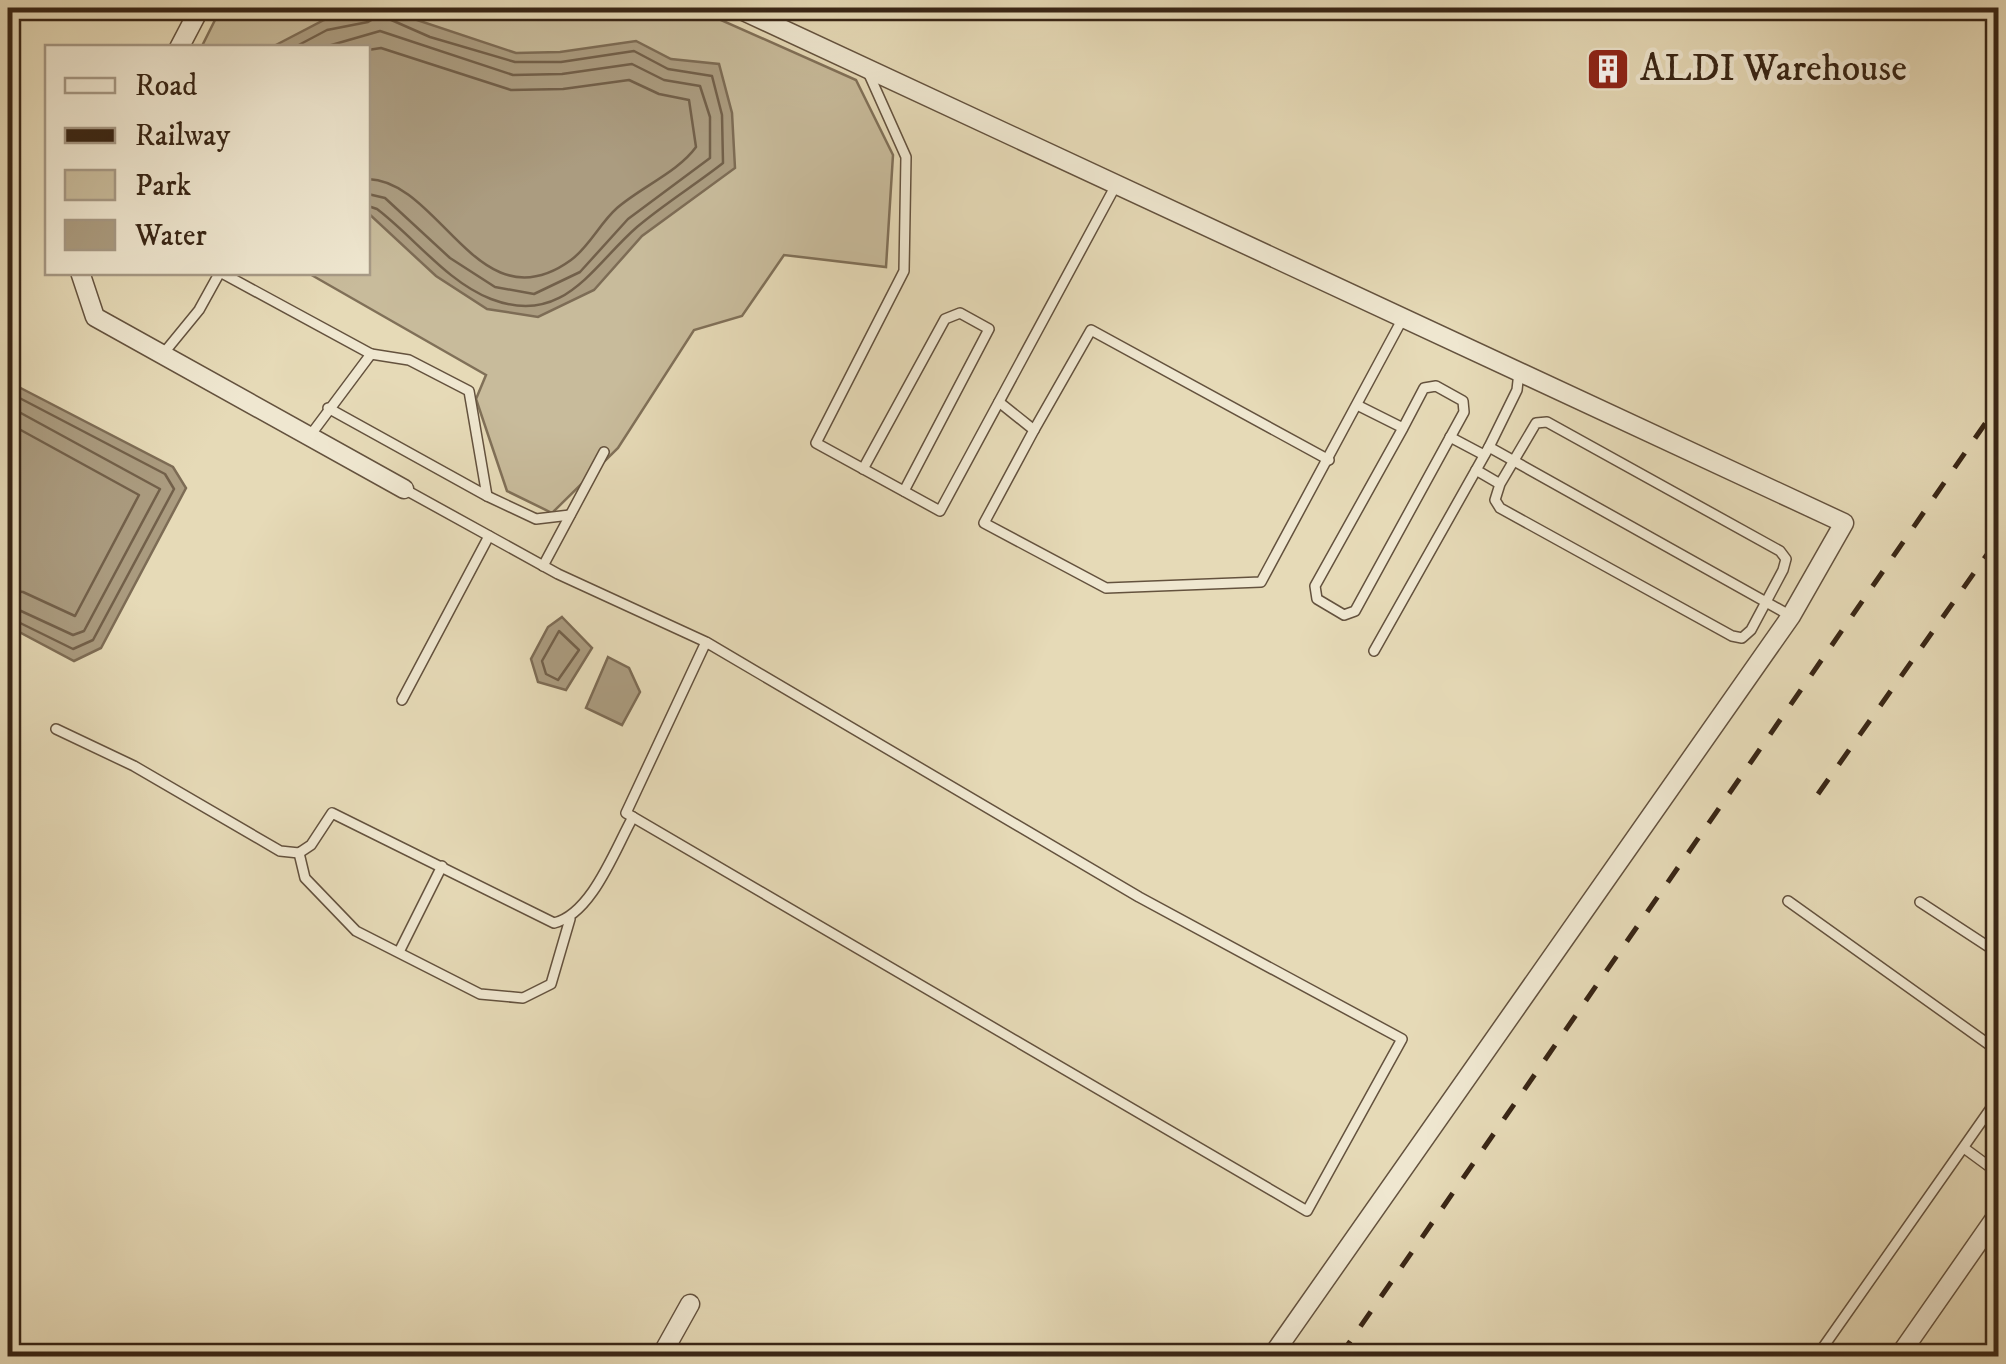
<svg xmlns="http://www.w3.org/2000/svg" width="2006" height="1364" viewBox="0 0 2006 1364" font-family="'IM FELL DW Pica',serif">
<rect width="100%" height="100%" fill="#e6dab7"/>
<filter id="stains"><feTurbulence type="fractalNoise" baseFrequency=".002" numOctaves="4"/><feColorMatrix values="0 0 0 0 .2 0 0 0 0 .09 0 0 0 0 .02 0 0 0 .5 -.17"/></filter>
<radialGradient id="worn" r=".72"><stop offset=".6" stop-color="#630" stop-opacity="0"/><stop offset="1" stop-color="#630" stop-opacity=".3"/></radialGradient>
<path fill="#c8bb9b" stroke="#807058" stroke-width="2.5" d="M221,8H694L856,80L893,155L886,267L784,255L742,316L694,330L618,448L552,513L507,491L476,399L486,375L308,273L368,272V48H201Z"/>
<g fill="#ab9c80" stroke="#7d6c55" stroke-width="2.5">
<path d="M384,9L516,53L560,52L636,41L671,59L719,64L732,113L735,168L642,236L594,290L538,317L487,309L436,276L368,213V48L272,47L324,20Z"/>
<path d="M9,382L173,467L186,488L101,648L74,661L8,626Z"/>
<path d="M562,617L592,648L566,690L538,682L531,659L548,627Z"/>
<path d="M608,657L629,668L640,692L622,725L586,708Z"/>
</g>
<g fill="none" stroke-linecap="round" stroke-linejoin="round">
<g stroke="#72604a" stroke-width="2.5">
<path d="M293,48L327,30L368,22L380,15L430,37L515,62H561L634,51L668,69L712,76L722,115L723,163C695,185 664,204 637,227C592,266 564,327 491,299C447,282 414,237 377,209L368,206"/>
<path d="M321,48L380,31L513,75L562,74L632,64L664,80L700,86L710,117V158L628,219L580,272L534,294L495,287L450,258L385,198L368,194"/>
<path d="M368,50L381,48L511,90L563,89L629,80L659,94L689,100L696,147C678,172 641,187 617,208C600,223 589,247 571,260C479,327 441,181 368,179"/>
<path d="M8,392L165,474L174,489L93,640L73,649L8,617"/>
<path d="M8,406L160,489L84,631L73,635L8,605"/>
<path d="M8,423L139,495L75,616L23,592L8,590"/>
<path d="M559,631L579,650L558,680L546,674L542,661Z"/>
</g>
<g stroke="#64523e" stroke-width="12">
<g id="lane">
<path d="M868,72L906,157L904,271L816,443L940,511L1116,185"/>
<path d="M163,354L199,310L220,272L371,354L309,437"/>
<path d="M999,402L1034,430L984,523L1106,588L1261,582L1403,318"/>
<path d="M1357,405L1403,428L1315,586L1317,599L1344,615L1355,611L1464,412L1463,401L1436,386L1424,388L1403,428"/>
<path d="M328,408L487,496L469,391L409,360L371,354"/>
<path d="M1034,430L1091,330L1329,460"/>
<path d="M1450,437L1484,455"/>
<path d="M1489,447L1791,616"/>
<path d="M863,469L945,319L960,313L989,329L904,491"/>
<path d="M1476,470L1500,484L1495,500L1500,508L1732,636L1742,638L1751,630L1783,570L1786,559L1780,551L1547,422L1536,423L1500,484"/>
<path d="M404,489L558,574L706,642L1139,897L1402,1039L1307,1211L626,813L706,642"/>
<path d="M487,496L536,519L570,515"/>
<path d="M543,566L604,452"/>
<path d="M1374,651L1489,447L1517,390L1519,372"/>
<path d="M402,700L489,536"/>
<path d="M56,729L134,766L280,851L299,853L311,845L332,813L554,923C592,914 615,849 633,817"/>
<path d="M299,853L305,878L356,931L480,994L523,998L551,984L570,919"/>
<path d="M1788,901L1998,1051"/>
<path d="M1920,902L1998,953"/>
<path d="M399,952L442,866"/>
<path d="M1964,1148L1998,1173"/>
<path d="M1817,1356L1998,1098"/>
</g>
</g>
<g stroke="#64523e" stroke-width="21">
<g id="street">
<path d="M737,8L1844,523L1791,616L1272,1356"/>
<path d="M179,48L200,8"/>
<path d="M80,272L95,317L404,489"/>
<path d="M661,1356L690,1304"/>
<path d="M1899,1356L1998,1214"/>
</g>
</g>
<use href="#lane" stroke="#efe7d0" stroke-width="9"/>
<use href="#street" stroke="#efe7d0" stroke-width="18"/>
<g stroke="#382515" stroke-width="5" stroke-dasharray="18 18" stroke-linecap="butt">
<path d="M1818,794L1998,539"/>
<path d="M1340,1356L1998,405"/>
</g>
</g>
<defs>
<g id="building-square" transform="scale(2.25)"><rect x="-9" y="-9" width="18" height="18" rx="4" fill="#8f2418" stroke="#efe7d0"/><path d="M-4-6H4V6H1V3H-1V6H-4ZM-2.5-4.3h1.7v1.8h-1.7ZM.8-4.3h1.7v1.8H.8ZM-2.5-1h1.7V.8h-1.7ZM.8-1h1.7V.8H.8Z" fill="#fff"/></g>
</defs>
<g fill-rule="evenodd">
<use href="#building-square" x="1608" y="69"/>
</g>
<g text-anchor="middle" dominant-baseline="central" stroke-width="9" stroke-linejoin="round" paint-order="stroke">
<g font-size="38" fill="#382515" stroke="#efe7d0" text-anchor="start">
<text x="1640" y="69">ALDI Warehouse</text>
</g>
</g>
<rect width="2006" height="1364" fill="none" stroke="#e6dab7" stroke-width="40"/>
<rect x="10" y="10" width="1986" height="1344" fill="none" stroke="#382515" stroke-width="5"/>
<rect x="20" y="20" width="1966" height="1324" fill="none" stroke="#382515" stroke-width="2.5"/>
<rect x="45" y="45" width="325" height="230" fill="#efe7d0" stroke="#a69985" stroke-width="2.5"/>
<rect x="65" y="78" width="50" height="15" fill="#efe7d0" stroke="#a69985" stroke-width="2.5"/>
<text x="135" y="95" font-size="30" fill="#382515">Road</text>
<rect x="65" y="128" width="50" height="15" fill="#382515" stroke="#a69985" stroke-width="2.5"/>
<text x="135" y="145" font-size="30" fill="#382515">Railway</text>
<rect x="65" y="170" width="50" height="30" fill="#c8bb9b" stroke="#a69985" stroke-width="2.5"/>
<text x="135" y="195" font-size="30" fill="#382515">Park</text>
<rect x="65" y="220" width="50" height="30" fill="#ab9c80" stroke="#a69985" stroke-width="2.5"/>
<text x="135" y="245" font-size="30" fill="#382515">Water</text>
<rect width="100%" height="100%" filter="url(#stains)"/>
<rect width="100%" height="100%" fill="url(#worn)"/>
</svg>
